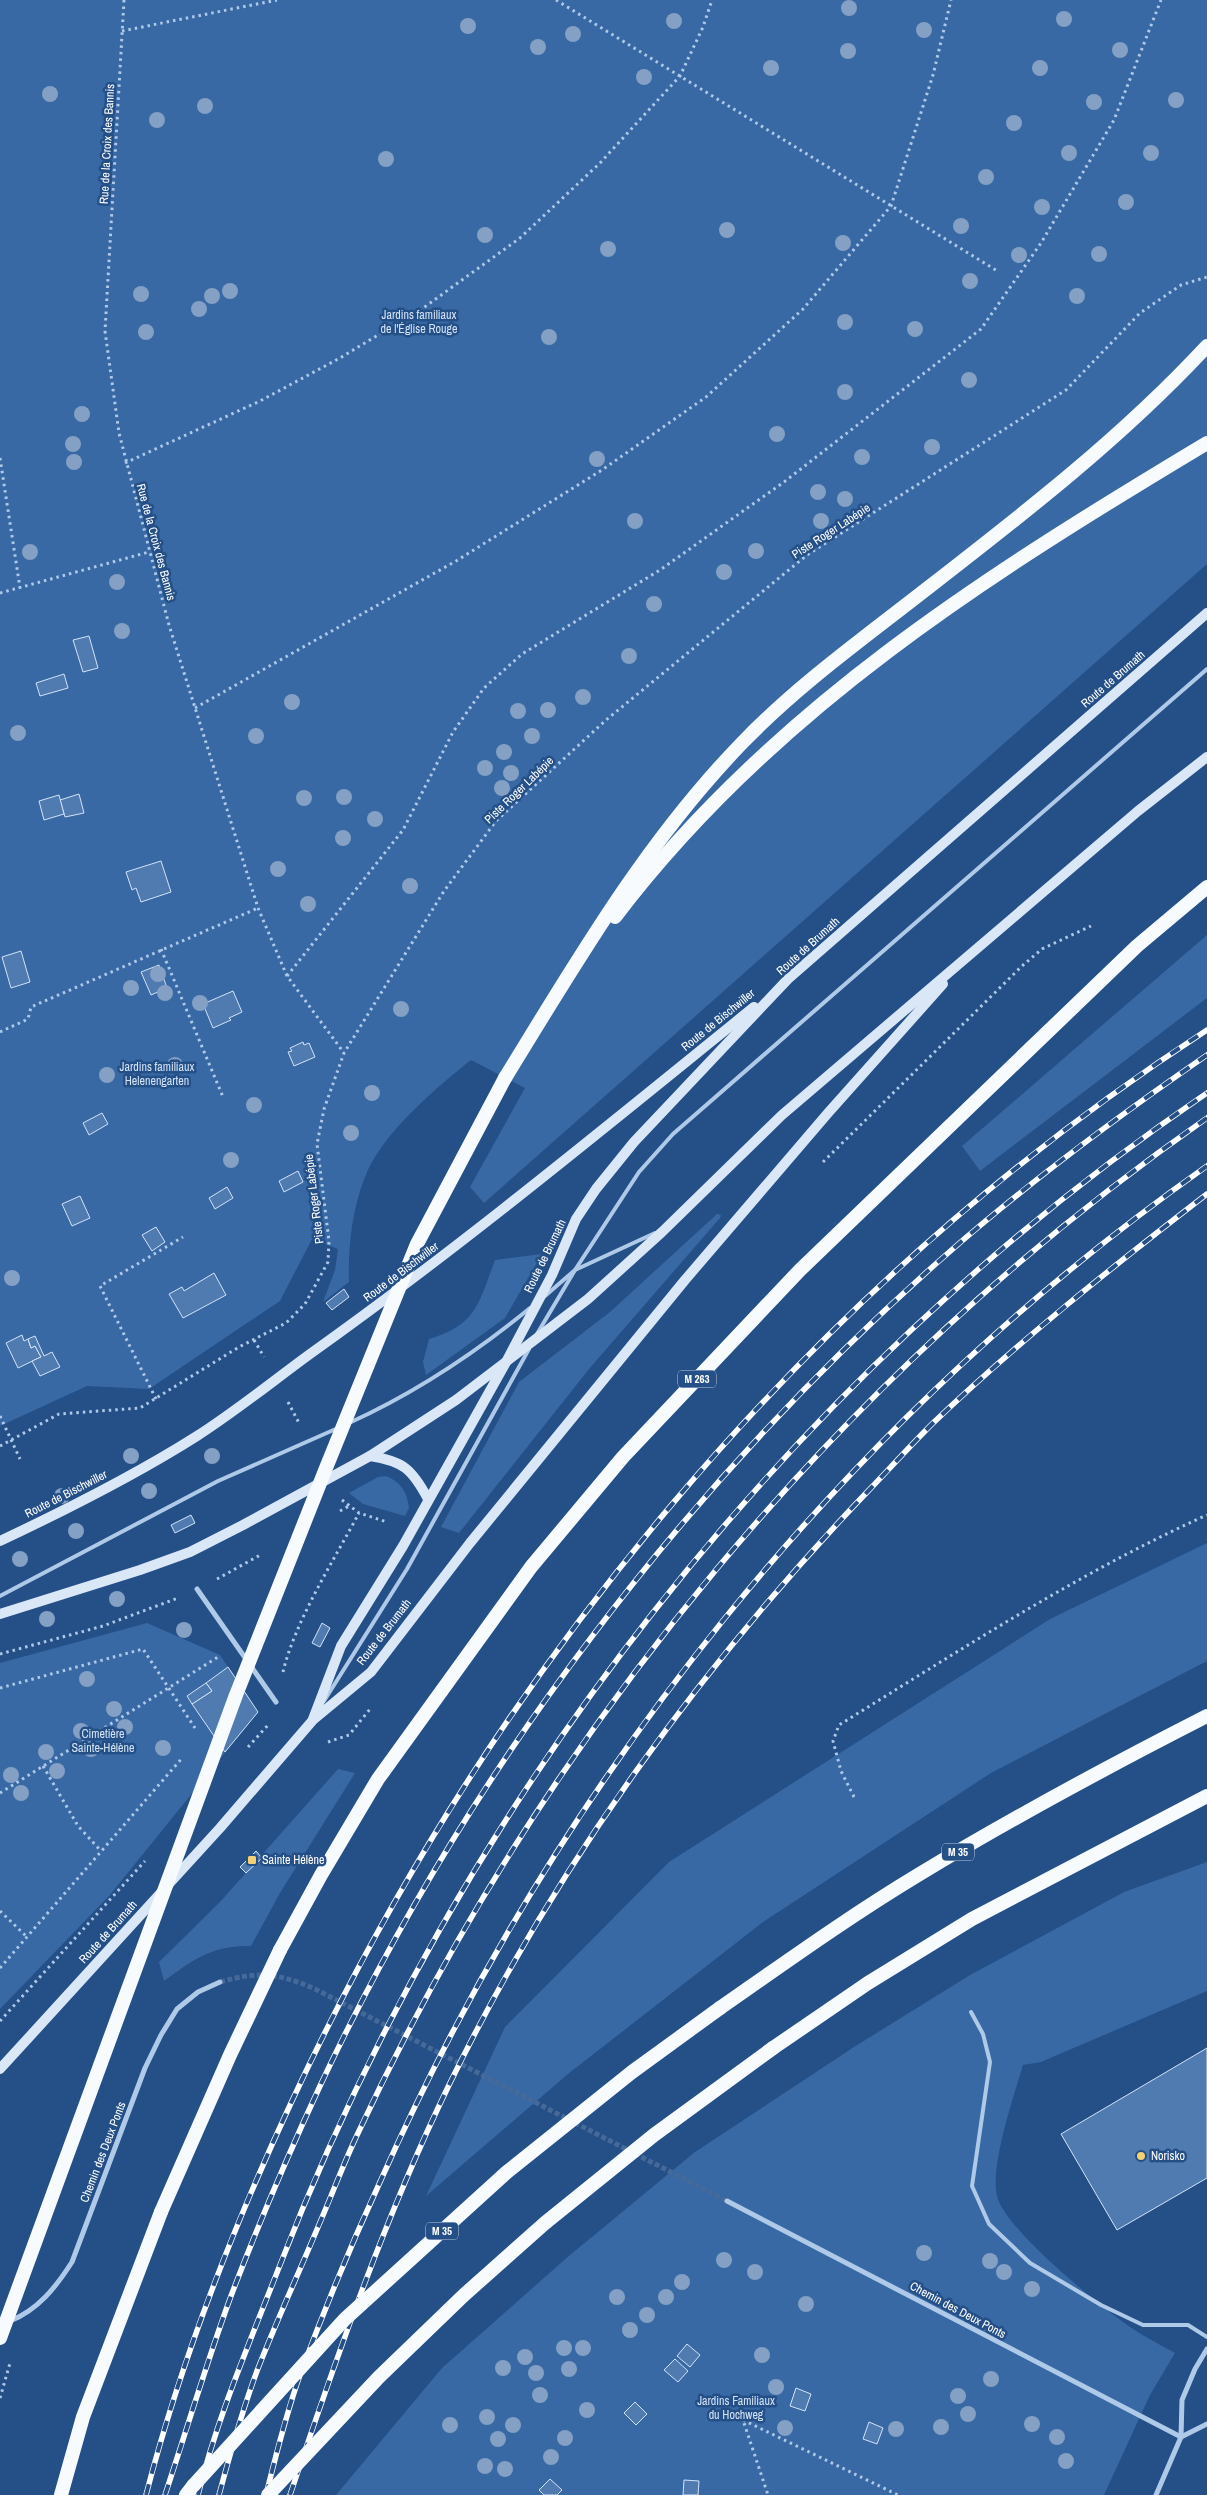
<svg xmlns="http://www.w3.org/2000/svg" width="1207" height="2495" viewBox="0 0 1207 2495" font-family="'Archivo Narrow',sans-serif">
<rect width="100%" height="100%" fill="#244f87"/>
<g fill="#3869a4">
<path d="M0,0H1207V564L484,1203L470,1187L525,1088L471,1060C435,1089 382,1133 365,1177C352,1210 348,1246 349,1282L323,1302L335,1270L338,1249L312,1239L280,1301L149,1389L87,1386L0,1426Z"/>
<path d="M1207,935V998L980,1171L962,1146Z"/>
<path d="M717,1214L721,1215L720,1218L589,1369L459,1533L441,1527L519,1382L610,1312Z"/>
<path d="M542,1254L505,1318L426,1375L423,1362L429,1339C477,1325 479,1302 495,1260Z"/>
<path d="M386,1476C401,1482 407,1492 409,1508L405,1516L363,1504L349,1493L378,1477Z"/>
<path d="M1207,1543V1661L991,1773L763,1922L568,2074L426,2196L505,2027L669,1862L1050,1619Z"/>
<path d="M147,1623L220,1655L258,1712L109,1896L0,2009V1663Z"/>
<path d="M338,1769L355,1773L280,1893L251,1946C213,1945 194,1959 164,1981L159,1962L220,1902Z"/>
<path d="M1207,1862V1991L1041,2062L1023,2065C1014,2096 990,2165 997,2196C1005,2229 1096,2303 1126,2324C1141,2335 1159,2344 1175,2353L1150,2395L1104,2495H336L442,2368L570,2255L695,2152L854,2047L970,1975L1124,1892Z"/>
</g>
<g fill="#507bb1" stroke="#d3e3f7">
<path d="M89,636L98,668L83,672L73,640Z"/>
<path d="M64,674L68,688L40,696L36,683Z"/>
<path d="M79,794L84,813L65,817L60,800Z"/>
<path d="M59,795L64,814L44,820L39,801Z"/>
<path d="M161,861L171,892L141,902L136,888L132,890L126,872Z"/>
<path d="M21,951L30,982L11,988L2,957Z"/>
<path d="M159,965L167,988L151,995L141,972Z"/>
<path d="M233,991L242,1012L229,1018L231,1020L213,1028L203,1004Z"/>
<path d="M303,1042L304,1045L309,1043L315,1057L294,1066L288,1052L292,1051L290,1048Z"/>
<path d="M102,1113L108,1124L89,1135L83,1123Z"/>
<path d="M298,1171L303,1182L284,1192L279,1181Z"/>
<path d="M227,1187L233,1198L215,1209L209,1198Z"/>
<path d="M80,1196L90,1218L72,1226L62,1204Z"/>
<path d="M156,1227L165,1242L152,1251L142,1235Z"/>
<path d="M214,1273L226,1295L183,1318L169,1294L182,1287L184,1291Z"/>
<path d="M344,1289L349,1297L332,1310L326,1303Z"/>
<path d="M22,1335L24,1341L28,1339L31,1348L35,1346L41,1357L18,1368L6,1343Z"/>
<path d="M35,1336L44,1356L52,1352L60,1367L40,1376L32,1361L41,1357L35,1346L31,1348L28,1339Z"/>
<path d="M191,1515L195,1523L175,1533L171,1525Z"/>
<path d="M322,1623L330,1628L320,1647L312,1643Z"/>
<path d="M228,1667L258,1712L225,1752L192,1704L212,1691L206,1683Z"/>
<path d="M206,1683L212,1691L192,1704L187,1696Z"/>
<path d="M256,1851L262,1858L246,1873L240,1867Z"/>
<path d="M1207,2048V2178L1117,2230L1061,2134Z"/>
<path d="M687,2344L700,2355L690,2367L677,2356Z"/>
<path d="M675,2359L688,2371L678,2382L664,2370Z"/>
<path d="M796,2388L811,2394L805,2411L790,2406Z"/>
<path d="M635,2402L647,2414L636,2425L624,2413Z"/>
<path d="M869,2422L883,2428L877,2444L863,2439Z"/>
<path d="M550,2479L562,2490L557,2495H544L539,2490Z"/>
<path d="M684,2480L699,2481L698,2495H683Z"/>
</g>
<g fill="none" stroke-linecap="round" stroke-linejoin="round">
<path stroke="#456999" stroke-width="5" stroke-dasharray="5 2.5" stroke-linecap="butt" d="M220,1982C259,1971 278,1973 315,1989L727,2201"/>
<g stroke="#afc9e9" stroke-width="3" stroke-dasharray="2.5 4" stroke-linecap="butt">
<path d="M124,0L105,331L119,433L169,625L258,908L287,976L344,1053"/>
<path d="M556,0L999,272"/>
<path d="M122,31L277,0"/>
<path d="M0,458L20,588"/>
<path d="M125,463L260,401L340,358L426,306L520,238L600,163L680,76L703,27L712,0"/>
<path d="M0,593L149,552"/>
<path d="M195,708L456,561L602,470L706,397L803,309L891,206L933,75L951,0"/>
<path d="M161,949L223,1097"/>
<path d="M287,976L403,830L453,732L484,688L522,654L660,570L784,482L981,329L1041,243L1114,120L1161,0"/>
<path d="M0,1032L28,1019L31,1007L258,908"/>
<path d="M823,1162L1022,966L1042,949L1091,926"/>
<path d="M254,1340L264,1357"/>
<path d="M156,1399L100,1286L183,1237"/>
<path d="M288,1402L299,1423"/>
<path d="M0,1416L20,1459"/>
<path d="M0,1446L59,1414L140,1408L239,1347L286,1323L305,1304L328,1262L329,1241L317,1144L324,1109L344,1053L444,891L496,821L606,720L807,555L1066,390L1140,313L1181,285L1207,277"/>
<path d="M342,1500L359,1513L387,1522"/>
<path d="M340,1511L349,1506"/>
<path d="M217,1579L262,1554"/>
<path d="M0,1654L103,1626L178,1598"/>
<path d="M283,1672C295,1621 334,1560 359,1513"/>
<path d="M0,1688L143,1649L195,1728"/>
<path d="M328,1742L349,1735L370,1709"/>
<path d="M248,1747L269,1724"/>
<path d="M43,1766L78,1826L101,1851"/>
<path d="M0,1793L218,1657"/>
<path d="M854,1797L841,1771L833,1741L839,1725C959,1651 1078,1573 1207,1515"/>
<path d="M0,1911L27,1937"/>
<path d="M0,1968L183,1757"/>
<path d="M0,2021L145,1861"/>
<path d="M0,2398L10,2363"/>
<path d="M742,2417L768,2495"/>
<path d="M743,2420L898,2495"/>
</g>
<g stroke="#afc9e9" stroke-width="4">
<path d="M545,1296L575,1270L655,1233"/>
<path d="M537,1334L575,1270L639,1172L673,1134L1207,669"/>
<path d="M349,1423C415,1393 474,1354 530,1308"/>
<path d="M0,1596L218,1481L338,1428"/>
<path d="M324,1701L407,1569L529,1349"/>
<path d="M971,2012L983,2034L990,2062L972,2186L989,2224L1030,2263L1101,2305L1143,2325H1188L1207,2337"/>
</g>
<g stroke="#afc9e9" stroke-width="5">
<path d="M197,1589L276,1702"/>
<path d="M727,2201L1181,2437"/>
<path d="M10,2321C38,2310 56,2287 72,2262L145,2068L161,2035L177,2009L198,1992L220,1982"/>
<path d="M1181,2437L1207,2424"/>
<path d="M1156,2495L1181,2437L1182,2400L1195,2369L1207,2349"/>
</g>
<g stroke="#dae7f7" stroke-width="10">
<path d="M370,1456C403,1461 412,1469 428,1499"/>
<path d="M0,1541C68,1509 134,1476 197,1436C236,1411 273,1381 310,1354C463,1245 608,1125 754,1007"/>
<path d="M0,1614L140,1570L190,1552L243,1525L370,1456L456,1400L588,1299L662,1232L782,1115L1138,811L1207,757"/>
<path d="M313,1719L341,1646L403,1546L505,1364L552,1275L576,1219L596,1189L634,1142L788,979L1207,613"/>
<path d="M0,2069L220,1828L313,1720L371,1672L470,1543L685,1280L828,1113L943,984"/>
</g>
<g stroke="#f8fbfe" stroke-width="14">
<path d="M615,917C772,710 987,575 1207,443"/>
<path d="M505,1078C577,961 646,842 742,743C793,690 853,646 911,601C1014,521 1118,442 1207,346"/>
<path d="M280,1950L321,1875L378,1779L531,1567L623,1457L800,1270L1137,946L1207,887"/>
<path d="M720,2008C786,1962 850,1916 918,1875C1012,1818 1109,1766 1207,1716"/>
<path d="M773,2048L868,1983L972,1919L1207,1796"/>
<path d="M61,2495L83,2417L161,2212"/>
<path d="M186,2495L193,2486"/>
</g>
<g stroke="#fff" stroke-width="5.5">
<g id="rail">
<path d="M146,2495C181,2360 232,2230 291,2103C491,1672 806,1290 1207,1030"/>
<path d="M165,2495C187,2429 207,2361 231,2296C258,2225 288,2155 320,2086C467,1772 686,1483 947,1254C1029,1182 1117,1117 1207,1055"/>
<path d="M198,2495C217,2418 249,2344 278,2270C459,1801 789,1376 1207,1093"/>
<path d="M219,2495C230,2454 242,2411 257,2371C276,2322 298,2275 318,2227C332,2195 344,2162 359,2131C547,1729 842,1372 1207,1118"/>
<path d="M266,2495C276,2455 286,2414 300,2375C324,2310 351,2245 380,2182C559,1779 845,1420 1207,1166"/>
<path d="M290,2495C337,2356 385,2217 449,2085C555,1867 702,1664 870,1489C891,1467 911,1445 932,1424C1019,1341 1112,1267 1207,1194"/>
</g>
</g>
<use href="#rail" stroke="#244f87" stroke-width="4" stroke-dasharray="11" stroke-linecap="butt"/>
<g stroke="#f8fbfe" stroke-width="14">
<path d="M161,2212L230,2055L280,1950"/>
<path d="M0,2338L236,1695L326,1468L417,1244L505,1078"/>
<path d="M193,2486L345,2319L507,2172L632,2072L720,2008"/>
<path d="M268,2495L379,2377L464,2295L545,2223L654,2135L773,2048"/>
</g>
</g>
<g fill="#84a0c5">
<circle cx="849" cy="8" r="8"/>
<circle cx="1064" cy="19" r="8"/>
<circle cx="674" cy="21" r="8"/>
<circle cx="468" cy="26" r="8"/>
<circle cx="924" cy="30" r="8"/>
<circle cx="573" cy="34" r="8"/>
<circle cx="538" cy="47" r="8"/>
<circle cx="1120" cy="50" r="8"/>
<circle cx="848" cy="51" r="8"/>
<circle cx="771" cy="68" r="8"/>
<circle cx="1040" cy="68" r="8"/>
<circle cx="644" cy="77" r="8"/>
<circle cx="50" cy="94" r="8"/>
<circle cx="1176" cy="100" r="8"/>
<circle cx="1094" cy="102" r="8"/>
<circle cx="205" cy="106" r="8"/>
<circle cx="157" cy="120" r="8"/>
<circle cx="1014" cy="123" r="8"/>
<circle cx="1069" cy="153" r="8"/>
<circle cx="1151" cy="153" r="8"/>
<circle cx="386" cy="159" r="8"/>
<circle cx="986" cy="177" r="8"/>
<circle cx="1126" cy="202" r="8"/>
<circle cx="1042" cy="207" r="8"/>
<circle cx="961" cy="226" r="8"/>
<circle cx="727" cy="230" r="8"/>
<circle cx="485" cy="235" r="8"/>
<circle cx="843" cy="243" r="8"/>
<circle cx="608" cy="249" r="8"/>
<circle cx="1099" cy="254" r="8"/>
<circle cx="1019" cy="255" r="8"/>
<circle cx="970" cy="281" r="8"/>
<circle cx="230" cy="291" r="8"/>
<circle cx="141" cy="294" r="8"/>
<circle cx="212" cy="296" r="8"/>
<circle cx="1077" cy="296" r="8"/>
<circle cx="199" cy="309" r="8"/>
<circle cx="845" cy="322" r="8"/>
<circle cx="915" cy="329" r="8"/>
<circle cx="146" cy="332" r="8"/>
<circle cx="549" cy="337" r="8"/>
<circle cx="969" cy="380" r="8"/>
<circle cx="845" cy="392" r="8"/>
<circle cx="82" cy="414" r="8"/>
<circle cx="777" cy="434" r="8"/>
<circle cx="73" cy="444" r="8"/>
<circle cx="932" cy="447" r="8"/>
<circle cx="862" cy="457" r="8"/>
<circle cx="597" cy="459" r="8"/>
<circle cx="74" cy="462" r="8"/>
<circle cx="818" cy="492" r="8"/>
<circle cx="845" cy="499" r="8"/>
<circle cx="635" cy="521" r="8"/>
<circle cx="821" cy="521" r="8"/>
<circle cx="756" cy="551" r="8"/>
<circle cx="30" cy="552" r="8"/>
<circle cx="724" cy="572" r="8"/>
<circle cx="117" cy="582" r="8"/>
<circle cx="654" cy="604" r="8"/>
<circle cx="122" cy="631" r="8"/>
<circle cx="629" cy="656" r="8"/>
<circle cx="583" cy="697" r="8"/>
<circle cx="292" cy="702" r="8"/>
<circle cx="548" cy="710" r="8"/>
<circle cx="518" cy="711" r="8"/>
<circle cx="18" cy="733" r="8"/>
<circle cx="256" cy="736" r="8"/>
<circle cx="532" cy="736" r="8"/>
<circle cx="504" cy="752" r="8"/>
<circle cx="485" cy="768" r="8"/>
<circle cx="511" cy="773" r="8"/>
<circle cx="502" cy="788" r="8"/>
<circle cx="344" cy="797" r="8"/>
<circle cx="304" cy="798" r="8"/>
<circle cx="375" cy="819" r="8"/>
<circle cx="343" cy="838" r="8"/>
<circle cx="278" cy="869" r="8"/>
<circle cx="410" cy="886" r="8"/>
<circle cx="308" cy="904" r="8"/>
<circle cx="158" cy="974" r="8"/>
<circle cx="131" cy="988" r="8"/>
<circle cx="165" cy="993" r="8"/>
<circle cx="200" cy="1003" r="8"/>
<circle cx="401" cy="1009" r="8"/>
<circle cx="175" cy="1065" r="8"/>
<circle cx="107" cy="1075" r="8"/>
<circle cx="372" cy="1093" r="8"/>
<circle cx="254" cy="1105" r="8"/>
<circle cx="351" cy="1133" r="8"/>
<circle cx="231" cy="1160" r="8"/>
<circle cx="12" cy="1278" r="8"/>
<circle cx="131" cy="1456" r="8"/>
<circle cx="212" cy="1456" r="8"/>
<circle cx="149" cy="1491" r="8"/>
<circle cx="62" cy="1496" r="8"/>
<circle cx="76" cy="1531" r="8"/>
<circle cx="20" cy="1559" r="8"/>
<circle cx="117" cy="1599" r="8"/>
<circle cx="47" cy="1619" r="8"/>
<circle cx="184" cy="1630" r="8"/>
<circle cx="87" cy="1679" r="8"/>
<circle cx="114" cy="1709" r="8"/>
<circle cx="125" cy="1727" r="8"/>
<circle cx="81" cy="1731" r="8"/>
<circle cx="163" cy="1748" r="8"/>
<circle cx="91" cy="1749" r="8"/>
<circle cx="46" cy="1752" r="8"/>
<circle cx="57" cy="1771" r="8"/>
<circle cx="11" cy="1775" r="8"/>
<circle cx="21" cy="1793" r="8"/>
<circle cx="924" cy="2253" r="8"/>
<circle cx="724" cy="2260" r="8"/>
<circle cx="990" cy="2261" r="8"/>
<circle cx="755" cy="2272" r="8"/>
<circle cx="1004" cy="2272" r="8"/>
<circle cx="682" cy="2282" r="8"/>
<circle cx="1032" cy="2289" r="8"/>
<circle cx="617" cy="2297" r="8"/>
<circle cx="666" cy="2297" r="8"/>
<circle cx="806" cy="2304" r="8"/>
<circle cx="647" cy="2315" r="8"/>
<circle cx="630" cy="2330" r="8"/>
<circle cx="564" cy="2348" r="8"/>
<circle cx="583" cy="2348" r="8"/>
<circle cx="762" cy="2355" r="8"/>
<circle cx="525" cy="2357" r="8"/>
<circle cx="503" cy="2368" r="8"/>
<circle cx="569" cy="2369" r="8"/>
<circle cx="536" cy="2373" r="8"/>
<circle cx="991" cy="2379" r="8"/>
<circle cx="776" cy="2387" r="8"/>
<circle cx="540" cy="2395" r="8"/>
<circle cx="958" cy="2396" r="8"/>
<circle cx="587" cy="2410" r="8"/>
<circle cx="968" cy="2414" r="8"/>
<circle cx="487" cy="2417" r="8"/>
<circle cx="1032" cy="2424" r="8"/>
<circle cx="450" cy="2425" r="8"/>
<circle cx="513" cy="2425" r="8"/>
<circle cx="941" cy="2427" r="8"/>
<circle cx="785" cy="2428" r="8"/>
<circle cx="896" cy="2429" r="8"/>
<circle cx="1057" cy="2437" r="8"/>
<circle cx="565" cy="2438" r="8"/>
<circle cx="498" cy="2439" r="8"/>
<circle cx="551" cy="2457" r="8"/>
<circle cx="1066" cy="2461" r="8"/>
<circle cx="485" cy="2466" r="8"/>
<circle cx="505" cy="2469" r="8"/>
</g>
<g fill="#f4cf73" stroke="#244f87" stroke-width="2">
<rect x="247" y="1855" width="10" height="10" rx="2.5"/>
<circle cx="1141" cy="2156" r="5"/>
</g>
<g text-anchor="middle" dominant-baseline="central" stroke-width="5" stroke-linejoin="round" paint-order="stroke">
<g fill="#244f87" stroke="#bdcadb" stroke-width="1">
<rect x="678" y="1370.5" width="38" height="17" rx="4"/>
<rect x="942" y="1843.5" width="32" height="17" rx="4"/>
<rect x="426" y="2222.5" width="32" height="17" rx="4"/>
</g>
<g font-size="11" font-weight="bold" fill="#fff">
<text x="697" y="1379">M 263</text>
<text x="958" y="1852">M 35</text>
<text x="442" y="2231">M 35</text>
</g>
<g font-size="12" fill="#fff" stroke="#244f87">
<text transform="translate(107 144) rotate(-87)">Rue de la Croix des Bannis</text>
<text transform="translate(831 531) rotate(-33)">Piste Roger Labépie</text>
<text transform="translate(156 542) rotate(75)">Rue de la Croix des Bannis</text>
<text transform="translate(1113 679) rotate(-41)">Route de Brumath</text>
<text transform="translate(519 790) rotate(-44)">Piste Roger Labépie</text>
<text transform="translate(808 946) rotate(-42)">Route de Brumath</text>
<text transform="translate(718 1020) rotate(-39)">Route de Bischwiller</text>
<text transform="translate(314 1199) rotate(-97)">Piste Roger Labépie</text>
<text transform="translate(545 1256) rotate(-64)">Route de Brumath</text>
<text transform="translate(401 1272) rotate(-37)">Route de Bischwiller</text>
<text transform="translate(66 1494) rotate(-27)">Route de Bischwiller</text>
<text transform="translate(384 1632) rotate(-52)">Route de Brumath</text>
<text transform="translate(108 1932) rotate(-48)">Route de Brumath</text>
<text transform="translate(103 2152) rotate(-69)">Chemin des Deux Ponts</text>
<text transform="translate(958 2310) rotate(28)">Chemin des Deux Ponts</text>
</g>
<g font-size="12" fill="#d3e3f7" stroke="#244f87">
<text x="419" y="315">Jardins familiaux<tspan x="419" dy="14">de l'Église Rouge</tspan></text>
<text x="157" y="1067">Jardins familiaux<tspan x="157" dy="14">Helenengarten</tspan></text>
<text x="103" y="1734">Cimetière<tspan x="103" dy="14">Sainte-Hélène</tspan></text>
<text x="736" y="2401">Jardins Familiaux<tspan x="736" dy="14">du Hochweg</tspan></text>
</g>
<g font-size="12" fill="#fff" stroke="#244f87" text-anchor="start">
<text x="262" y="1860">Sainte Hélène</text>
<text x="1151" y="2156">Norisko</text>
</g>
</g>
</svg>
